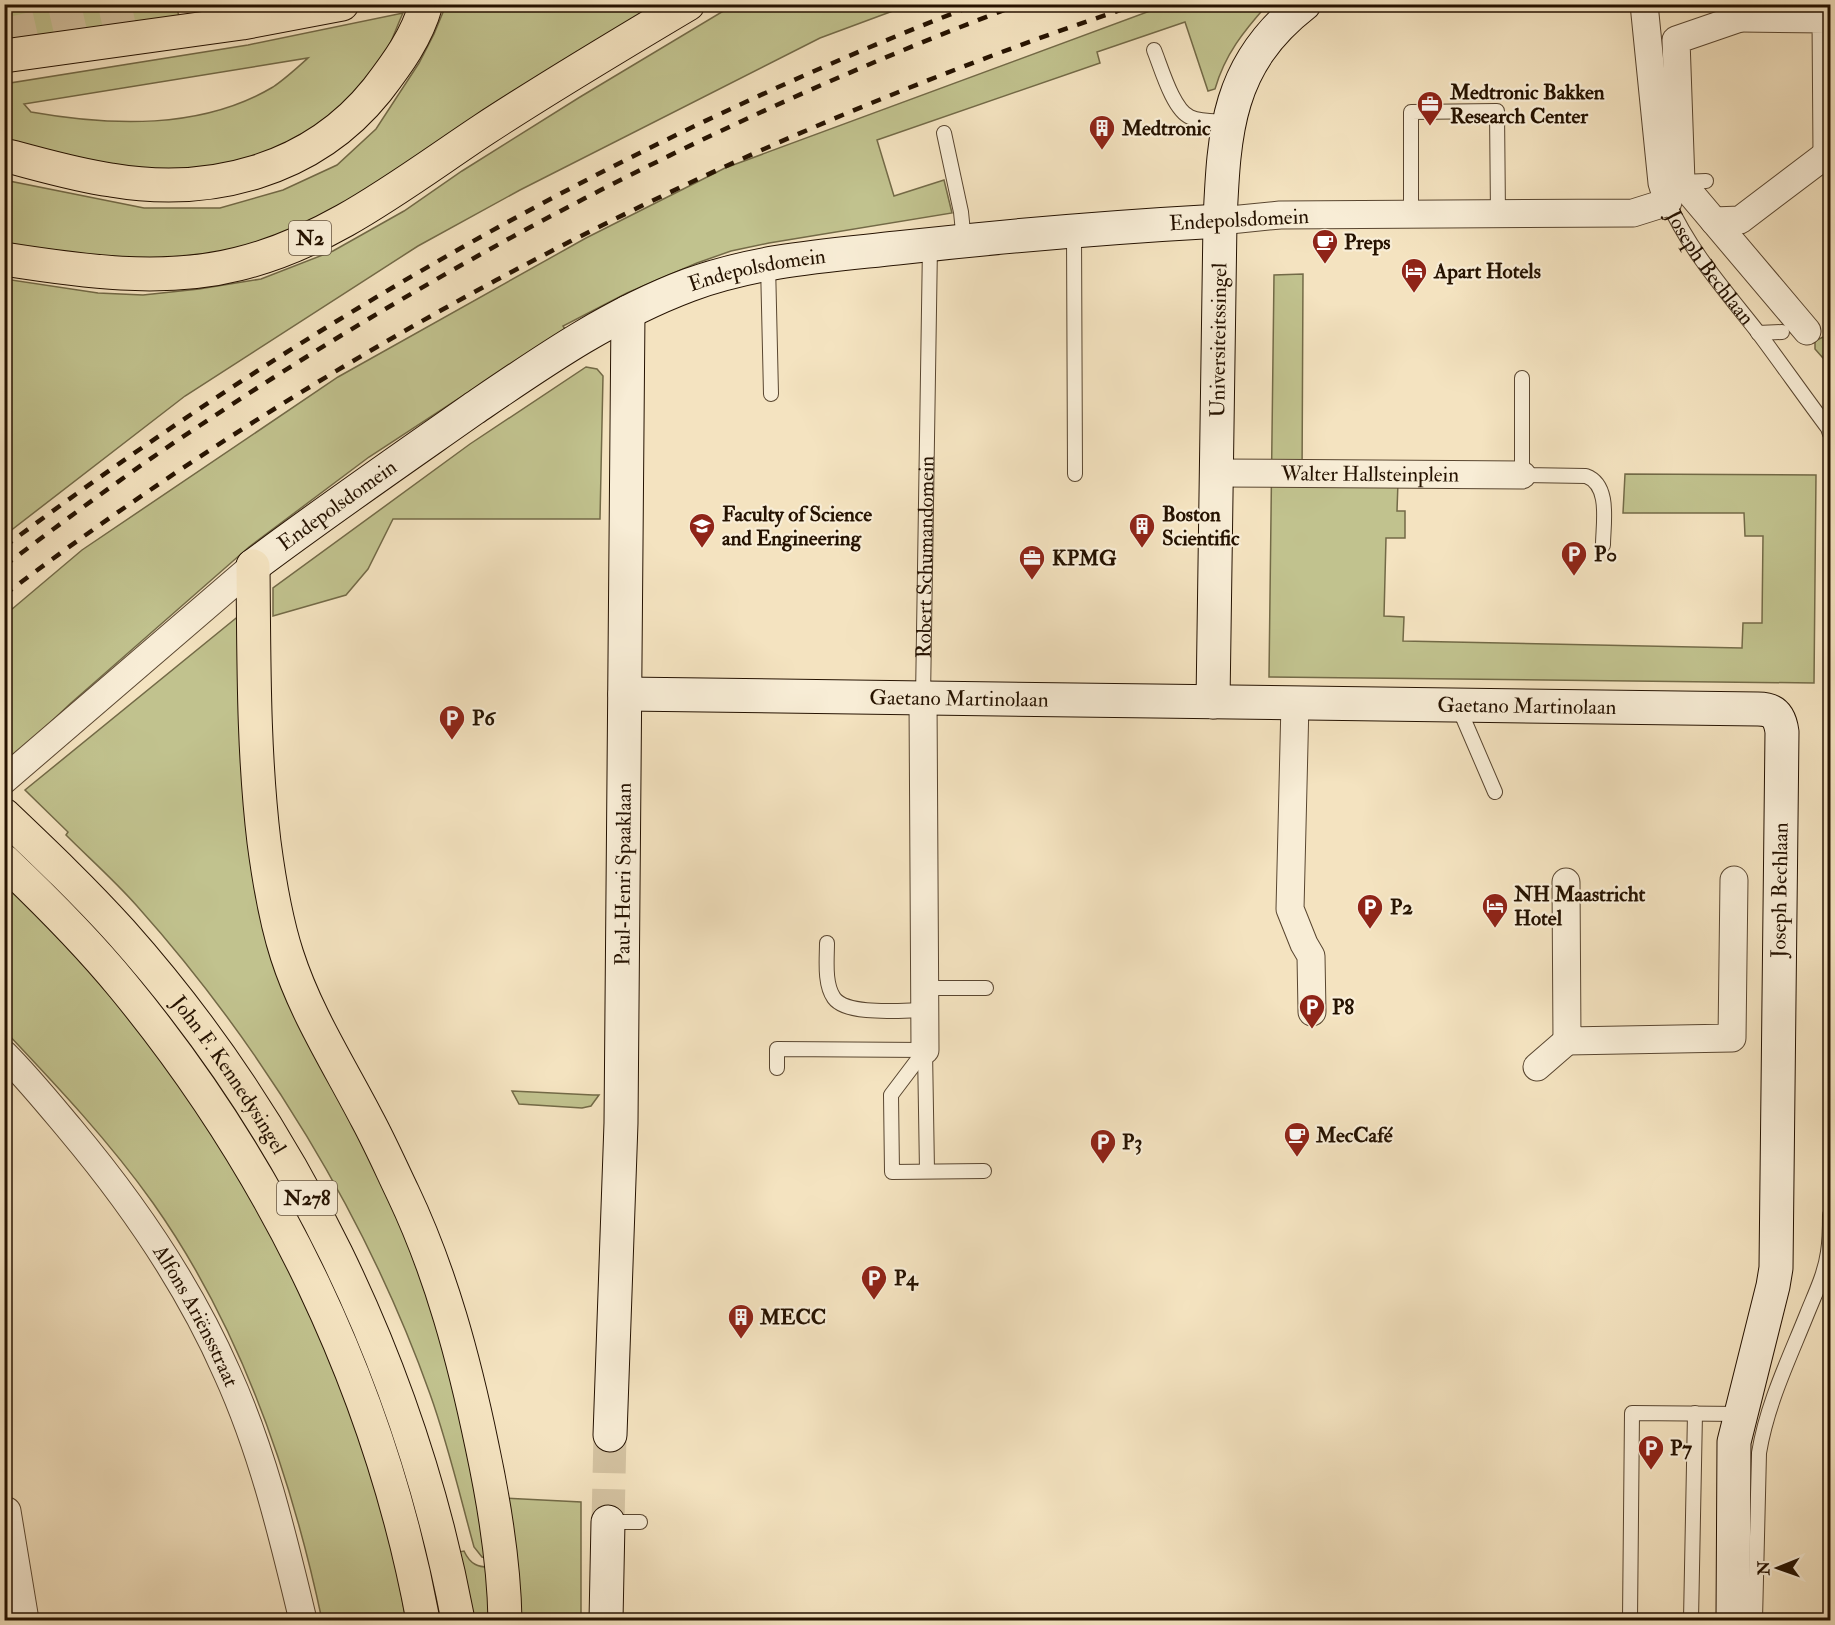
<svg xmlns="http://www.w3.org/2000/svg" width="1835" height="1625" viewBox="0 0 1835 1625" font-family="'IM FELL Double Pica',serif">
<rect width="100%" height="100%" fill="#f4e3c0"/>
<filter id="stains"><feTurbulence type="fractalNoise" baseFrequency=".00333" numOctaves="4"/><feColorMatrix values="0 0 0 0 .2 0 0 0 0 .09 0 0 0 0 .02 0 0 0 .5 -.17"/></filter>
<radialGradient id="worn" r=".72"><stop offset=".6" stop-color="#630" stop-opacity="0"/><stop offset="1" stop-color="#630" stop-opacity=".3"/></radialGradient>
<g fill="#c1c28e" stroke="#736a47" stroke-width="1.5" fill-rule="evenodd">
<path d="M735,4L909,5L820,38L520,190L418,246L185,396L5,535V279L98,293L143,295L199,289L261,279L333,251L404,211L462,171L580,97Z"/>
<path d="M4,5H176L180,20L5,46Z"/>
<path d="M446,5H668L424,156L298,230L224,253L163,261L80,257L5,245L4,180L144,208H220L283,190L337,165L376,129L419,63L434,34Z"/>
<path d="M1166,5H1267C1244,31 1225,54 1215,89L1208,91L1185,22L1097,52L1100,63L877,140L894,196L944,180L952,213L769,243L731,251L697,263L627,293L563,326L565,329L369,457L249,547L71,703L5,765V615L82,550L338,377L586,238L725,168Z"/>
<path d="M403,13C396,28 391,45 382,59C343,125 272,161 197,168C186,169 173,172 161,171C108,169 56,154 5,143L4,84L248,45ZM308,58C297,68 285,79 273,87C201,130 110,126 31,112L24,104Z"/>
<path d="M1303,274L1302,482H1398L1397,511H1405V538H1386L1384,616L1404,617L1403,641L1742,648L1743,623H1762L1763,536H1745L1744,513H1623L1625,474L1816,475L1814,683L1269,677L1274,275Z"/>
<path d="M1827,335H1830V366L1815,349V341Z"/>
<path d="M586,367L597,369L603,376L600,519H393L368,569L346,595L273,616V588L470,444Z"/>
<path d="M246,610L255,844L371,1145L444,1326L491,1559L482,1557L474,1547C460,1496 448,1444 430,1394C367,1217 262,1046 137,906C115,881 89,858 66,835L68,832L25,790Z"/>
<path d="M4,880L56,933L139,1028L192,1101L267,1223L342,1383L392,1543L406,1620H322C291,1474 240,1326 153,1203C109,1141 57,1086 5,1031Z"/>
<path d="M512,1091L593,1095H599L591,1106L582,1108L519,1104Z"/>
<path d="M502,1498L581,1502V1620H513Z"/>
<path d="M464,1551C470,1564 478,1568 492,1567L489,1620H472L459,1552Z"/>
</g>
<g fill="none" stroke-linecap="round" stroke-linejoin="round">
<path stroke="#d5c4a3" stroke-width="33" stroke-dasharray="33 16" stroke-linecap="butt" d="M608,1522L610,1435"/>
<path stroke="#d5c4a3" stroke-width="33" stroke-dasharray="33 16" stroke-linecap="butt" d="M4,35L139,4"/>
<g stroke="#594630" stroke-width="16">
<g id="lane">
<path d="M1154,50C1161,67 1173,110 1190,117C1201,122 1215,121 1228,122"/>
<path d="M944,133L961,212L964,242"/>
<path d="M1682,182L1706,181"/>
<path id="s1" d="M1668,202C1690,251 1724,289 1757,331C1781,363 1804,396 1828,428L1830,434"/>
<path d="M1412,214L1411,212V112L1497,111L1498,215"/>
<path d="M1074,231L1075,474"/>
<path d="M768,264L771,394"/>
<path d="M1758,333L1782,332"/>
<path d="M1522,378V475L1586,476C1611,485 1603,524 1603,545"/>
<path id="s2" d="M923,698L930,245"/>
<path d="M1458,706L1495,792"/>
<path d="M827,943C827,959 824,984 834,998C847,1016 903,1010 924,1010"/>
<path d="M924,988H986"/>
<path d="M925,1050L891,1095L892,1172L984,1171"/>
<path d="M925,1050L927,1171"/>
<path d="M777,1068V1049L925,1050"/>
<path d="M608,1522H640"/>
<path d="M1630,1620L1632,1413L1740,1414"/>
<path d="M1691,1620L1695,1413"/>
<path d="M1755,1620L1759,1453C1767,1404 1789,1359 1807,1314C1815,1294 1825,1274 1828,1252C1830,1240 1830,1228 1830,1215"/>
</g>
</g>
<g stroke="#594630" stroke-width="29">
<g id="street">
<path d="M1740,8V18L1826,19L1827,154H1830"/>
<path d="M1740,18L1676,40L1681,182L1807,331"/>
<path d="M1220,221L1280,215L1633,213L1668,202L1662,183L1644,4"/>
<path d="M1714,221L1740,220L1827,154"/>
<path id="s3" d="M1217,473L1522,475"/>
<path d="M923,698L925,1050"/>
<path d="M1295,703L1290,909L1304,944L1311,956L1312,1012"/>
<path d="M4,780L253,566"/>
<path d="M1566,882L1567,1041L1732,1038L1734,880"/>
<path id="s4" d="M4,1054C28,1078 49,1104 70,1129C133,1204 188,1284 227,1373C263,1452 283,1537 303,1620"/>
<path d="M1537,1067L1567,1041"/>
<path d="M4,1512L7,1511L25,1620"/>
</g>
</g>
<g stroke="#251200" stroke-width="35">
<g id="secondary">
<path id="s5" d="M253,566C325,512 399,461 473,409C542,362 609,315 689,285C758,260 824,256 897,248C1004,236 1112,227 1220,221"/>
<path id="s6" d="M625,694L1758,709C1774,709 1780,717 1782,732L1776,1268L1773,1286L1734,1442L1733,1620"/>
<path id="s7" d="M1213,702L1220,221C1224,131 1227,64 1304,4"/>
<path id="s8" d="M610,1435L621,1123L628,312"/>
<path d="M606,1620L608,1522"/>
</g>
</g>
<g stroke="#251200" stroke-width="35">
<g id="primary">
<path d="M253,566C254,659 253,750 264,842C269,880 275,918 287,955C306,1014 339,1065 367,1119C380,1143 391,1168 403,1193C441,1273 464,1359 482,1446C494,1502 504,1562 505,1620"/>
<path id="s9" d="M4,815C44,853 84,891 121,932C293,1125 410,1367 458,1620"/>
<path d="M4,861C46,901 87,942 123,986C274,1169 380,1388 423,1620"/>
</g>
</g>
<g stroke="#251200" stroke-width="35">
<g id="highway">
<path d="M4,56L242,23L342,4"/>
<path d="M4,155C39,164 75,175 111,180C210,197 312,171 377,90C397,64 417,37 426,4"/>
<path d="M4,259C80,271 163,283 238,264C330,242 406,181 483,130C550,86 619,45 688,4"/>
</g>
</g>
<use href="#lane" stroke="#f8edd6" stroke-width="14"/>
<use href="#street" stroke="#f8edd6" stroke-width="27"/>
<use href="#secondary" stroke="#f8edd6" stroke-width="33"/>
<use href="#primary" stroke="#f4e3c0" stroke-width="33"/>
<use href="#highway" stroke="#f4e3c0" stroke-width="33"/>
<g stroke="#251200" stroke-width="4.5" stroke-dasharray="10 10" stroke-linecap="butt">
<path d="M4,547C303,323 629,138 977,4"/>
<path d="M4,566C68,518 132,470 199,426C456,255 731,113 1020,4"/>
<path d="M4,595C345,337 733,139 1138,4"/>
</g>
</g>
<defs>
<g id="office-pin" transform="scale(1.35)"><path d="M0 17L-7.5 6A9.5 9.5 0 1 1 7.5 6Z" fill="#8f2418" stroke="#f8edd6"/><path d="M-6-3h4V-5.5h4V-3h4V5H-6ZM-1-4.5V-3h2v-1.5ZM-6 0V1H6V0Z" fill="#fff"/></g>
<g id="building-pin" transform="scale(1.35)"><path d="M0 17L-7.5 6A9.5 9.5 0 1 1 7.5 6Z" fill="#8f2418" stroke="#f8edd6"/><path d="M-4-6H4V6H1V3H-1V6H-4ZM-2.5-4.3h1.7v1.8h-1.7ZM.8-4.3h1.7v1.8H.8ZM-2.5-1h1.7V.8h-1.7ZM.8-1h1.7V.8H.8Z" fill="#fff"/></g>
<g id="cafe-pin" transform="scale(1.35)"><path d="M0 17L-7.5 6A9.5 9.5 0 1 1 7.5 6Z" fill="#8f2418" stroke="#f8edd6"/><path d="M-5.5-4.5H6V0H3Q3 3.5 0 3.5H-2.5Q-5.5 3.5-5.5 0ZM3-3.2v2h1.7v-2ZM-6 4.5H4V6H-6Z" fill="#fff"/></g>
<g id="hotel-pin" transform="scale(1.35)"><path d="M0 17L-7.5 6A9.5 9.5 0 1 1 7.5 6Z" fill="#8f2418" stroke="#f8edd6"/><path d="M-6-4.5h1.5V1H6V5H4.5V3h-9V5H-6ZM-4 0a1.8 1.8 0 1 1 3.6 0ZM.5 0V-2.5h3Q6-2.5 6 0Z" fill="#fff"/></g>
<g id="university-pin" transform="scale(1.35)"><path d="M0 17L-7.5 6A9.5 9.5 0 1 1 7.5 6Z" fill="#8f2418" stroke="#f8edd6"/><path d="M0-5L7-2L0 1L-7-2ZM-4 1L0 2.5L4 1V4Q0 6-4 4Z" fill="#fff"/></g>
<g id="parking-pin" transform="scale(1.35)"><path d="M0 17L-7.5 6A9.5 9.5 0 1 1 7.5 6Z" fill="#8f2418" stroke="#f8edd6"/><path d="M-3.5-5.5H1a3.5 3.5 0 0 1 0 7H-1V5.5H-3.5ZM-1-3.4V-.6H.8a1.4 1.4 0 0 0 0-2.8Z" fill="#fff"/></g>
</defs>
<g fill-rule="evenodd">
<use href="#office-pin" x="1430" y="104"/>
<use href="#building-pin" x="1102" y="128"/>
<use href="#cafe-pin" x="1325" y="242"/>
<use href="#hotel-pin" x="1414" y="271"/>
<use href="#university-pin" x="702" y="526"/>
<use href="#building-pin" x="1142" y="526"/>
<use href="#parking-pin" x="1574" y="554"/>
<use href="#office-pin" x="1032" y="558"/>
<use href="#parking-pin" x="452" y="718"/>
<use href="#hotel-pin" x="1495" y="906"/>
<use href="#parking-pin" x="1370" y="907"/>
<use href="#parking-pin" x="1312" y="1007"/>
<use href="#cafe-pin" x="1297" y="1135"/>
<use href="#parking-pin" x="1103" y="1142"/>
<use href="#parking-pin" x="874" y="1278"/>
<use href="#building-pin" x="741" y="1317"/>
<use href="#parking-pin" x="1651" y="1448"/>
</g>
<g text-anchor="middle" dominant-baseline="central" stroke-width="4.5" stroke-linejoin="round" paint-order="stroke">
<g fill="#f8edd6" stroke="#645440" stroke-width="1.5">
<rect x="289" y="221" width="42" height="34" rx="4.5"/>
<rect x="277" y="1181" width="60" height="34" rx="4.5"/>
</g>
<g font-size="20" font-weight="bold" fill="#251200">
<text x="310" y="238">N2</text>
<text x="307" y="1198">N278</text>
</g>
<g font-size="21" font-weight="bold" fill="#251200" stroke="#f8edd6" text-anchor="start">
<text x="1450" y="92">Medtronic Bakken<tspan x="1450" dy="24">Research Center</tspan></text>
<text x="1122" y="128">Medtronic</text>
<text x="1344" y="242">Preps</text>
<text x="1434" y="271">Apart Hotels</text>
<text x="722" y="514">Faculty of Science<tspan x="722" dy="24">and Engineering</tspan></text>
<text x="1162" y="514">Boston<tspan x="1162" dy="24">Scientific</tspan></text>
<text x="1594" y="554">P0</text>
<text x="1052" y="558">KPMG</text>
<text x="472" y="718">P6</text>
<text x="1514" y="894">NH Maastricht<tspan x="1514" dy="24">Hotel</tspan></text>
<text x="1390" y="907">P2</text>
<text x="1332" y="1007">P8</text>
<text x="1316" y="1135">MecCafé</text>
<text x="1122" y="1142">P3</text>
<text x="894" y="1278">P4</text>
<text x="760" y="1317">MECC</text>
<text x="1670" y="1448">P7</text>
</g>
<g font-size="21" fill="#251200" stroke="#f8edd6">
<text transform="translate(1239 220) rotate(-3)">Endepolsdomein</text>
<text stroke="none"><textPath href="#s1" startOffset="78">Joseph Bechlaan</textPath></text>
<text stroke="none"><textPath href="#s5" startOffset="590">Endepolsdomein</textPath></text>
<text stroke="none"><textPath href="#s7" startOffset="362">Universiteitssingel</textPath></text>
<text stroke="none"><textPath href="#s3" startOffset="153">Walter Hallsteinplein</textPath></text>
<text stroke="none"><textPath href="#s5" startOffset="104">Endepolsdomein</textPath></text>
<text stroke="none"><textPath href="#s2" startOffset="141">Robert Schumandomein</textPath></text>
<text stroke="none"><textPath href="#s6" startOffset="334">Gaetano Martinolaan</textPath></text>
<text stroke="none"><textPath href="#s6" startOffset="902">Gaetano Martinolaan</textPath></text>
<text stroke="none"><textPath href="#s8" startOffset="561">Paul-Henri Spaaklaan</textPath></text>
<text transform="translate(1780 890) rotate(-89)">Joseph Bechlaan</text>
<text stroke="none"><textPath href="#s9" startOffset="345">John F. Kennedysingel</textPath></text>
<text stroke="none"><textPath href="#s4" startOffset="326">Alfons Ariënsstraat</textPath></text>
</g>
</g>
<rect width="1835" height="1625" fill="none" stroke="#f4e3c0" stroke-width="24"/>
<rect x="6" y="6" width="1823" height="1613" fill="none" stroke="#251200" stroke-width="3"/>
<rect x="12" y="12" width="1811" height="1601" fill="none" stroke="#251200" stroke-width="1.5"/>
<g transform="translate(1778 1568) rotate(269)" stroke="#f8edd6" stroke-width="4.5" paint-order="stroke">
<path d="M0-4.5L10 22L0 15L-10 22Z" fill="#251200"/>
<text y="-9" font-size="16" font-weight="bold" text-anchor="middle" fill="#251200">N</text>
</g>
<rect width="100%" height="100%" filter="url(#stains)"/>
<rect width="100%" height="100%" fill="url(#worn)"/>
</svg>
